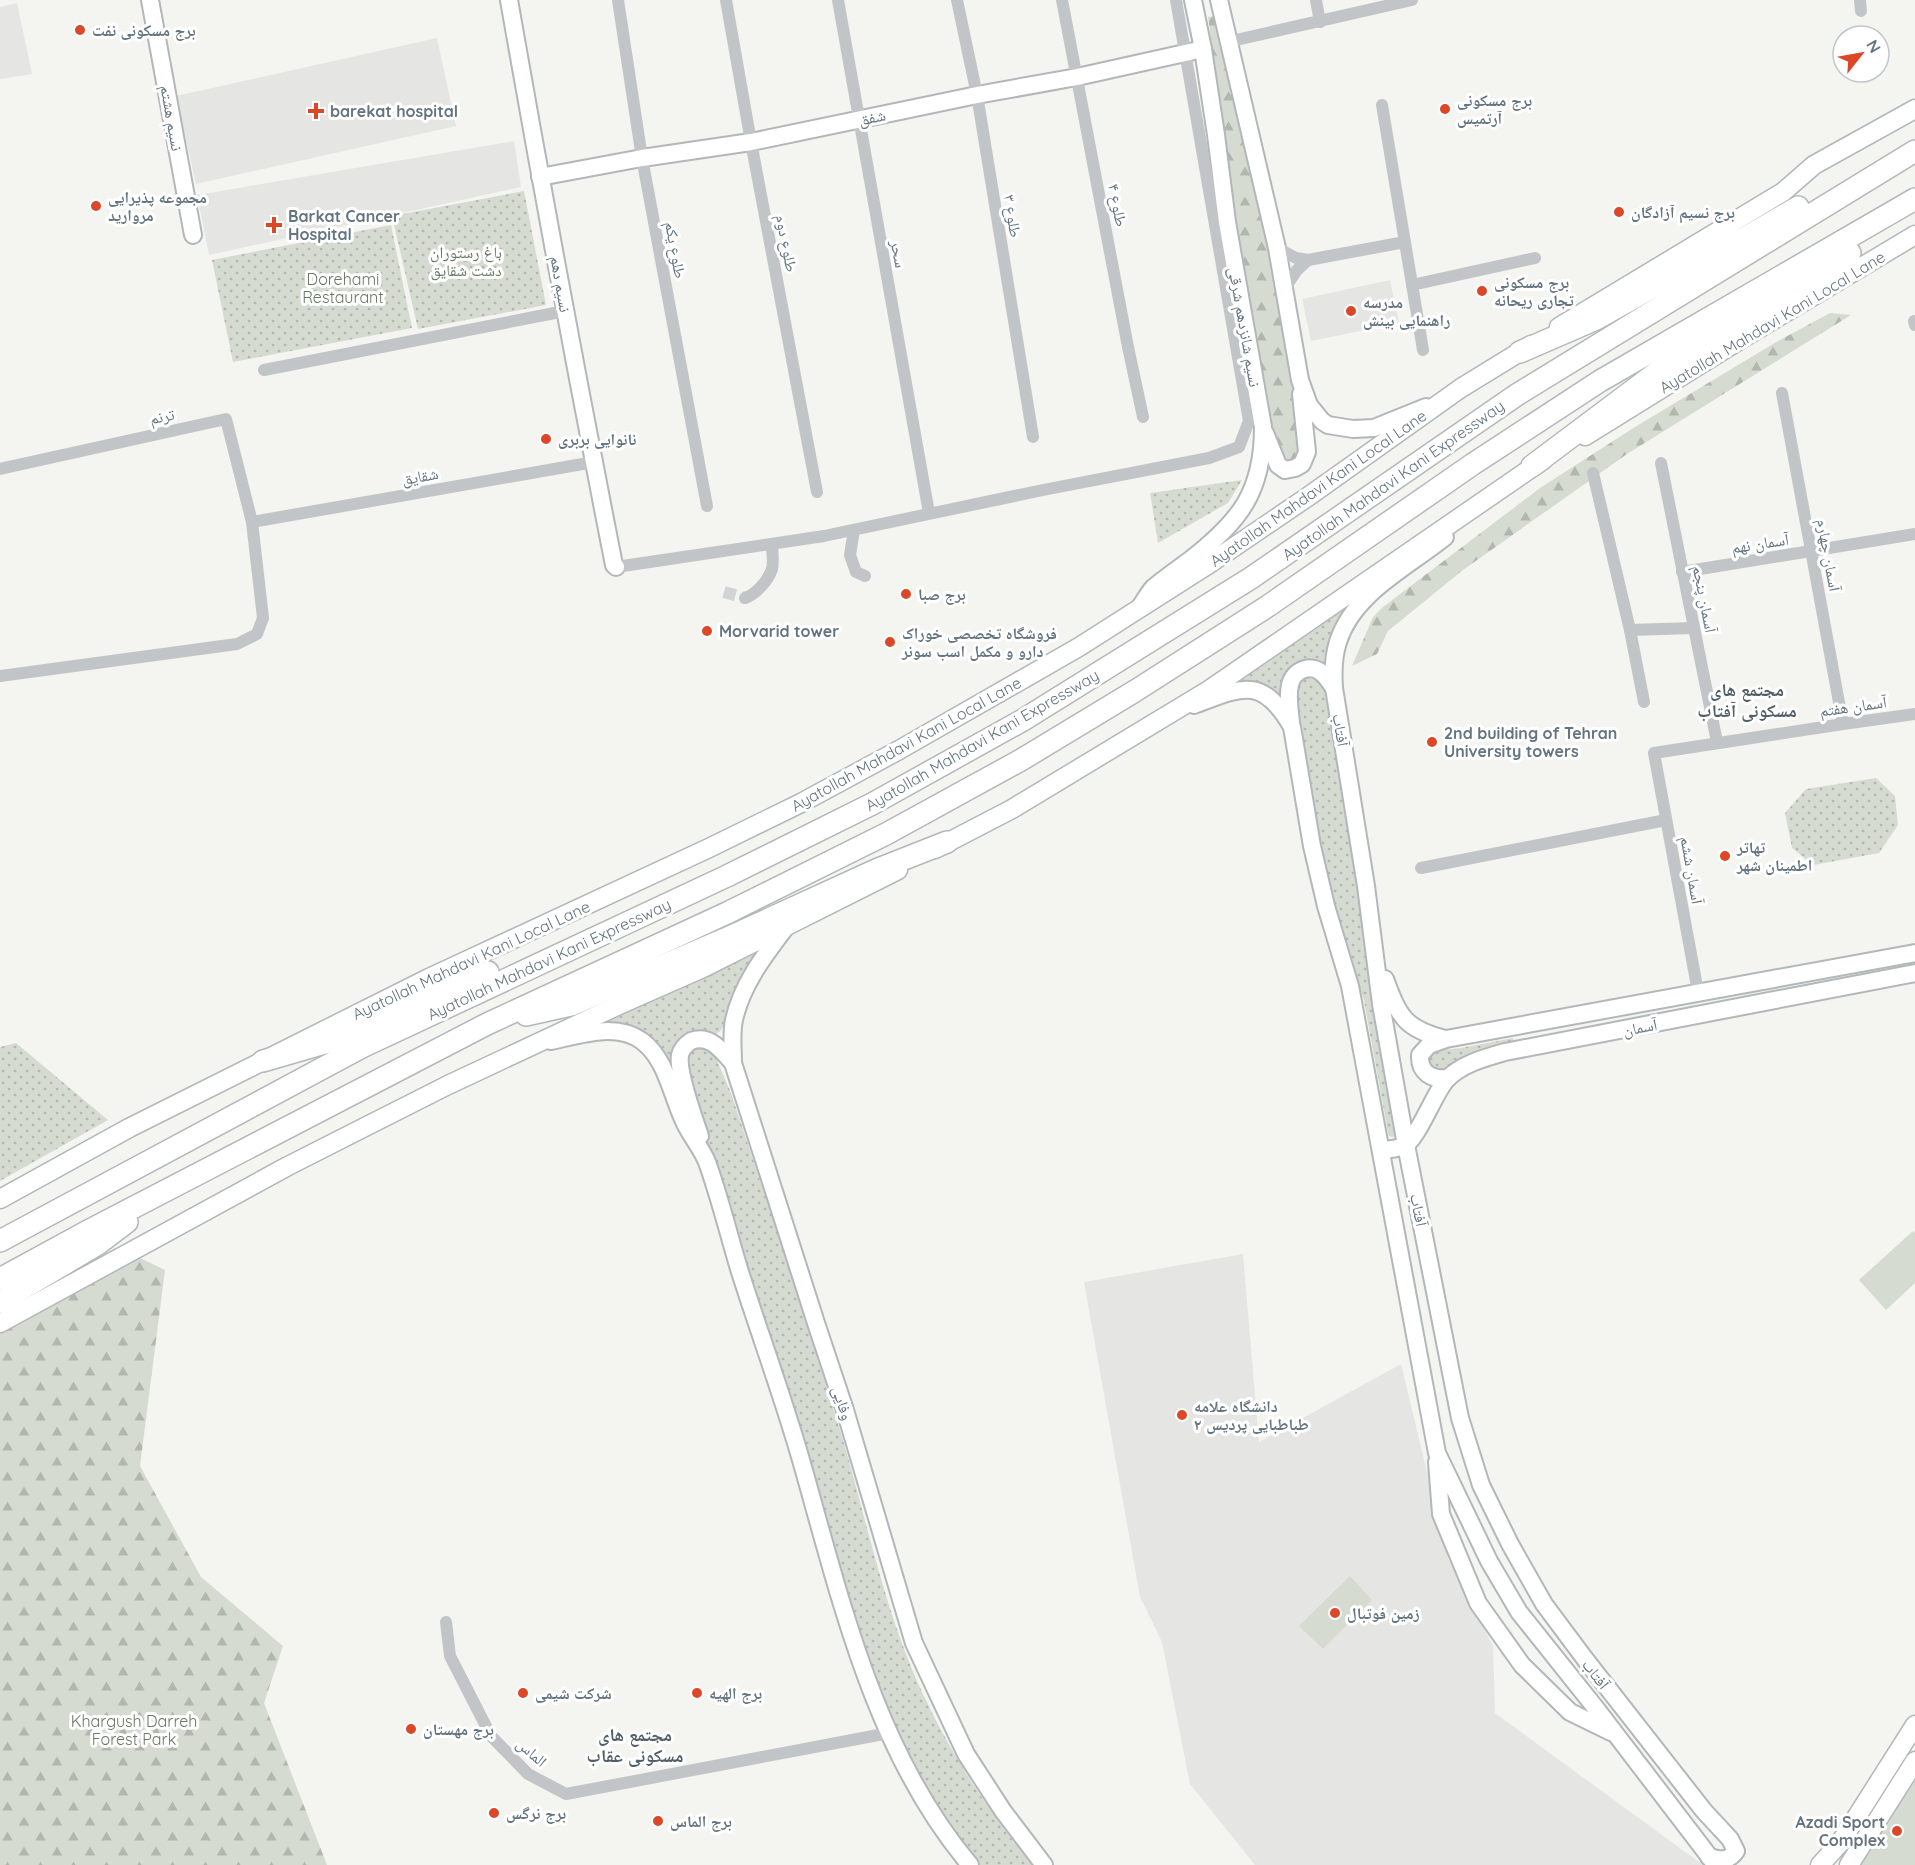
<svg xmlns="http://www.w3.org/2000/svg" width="1915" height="1865" viewBox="0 0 1915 1865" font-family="Quicksand,'Noto Naskh Arabic',sans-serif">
<defs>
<pattern id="forest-firs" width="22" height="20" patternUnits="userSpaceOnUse" patternTransform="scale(1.5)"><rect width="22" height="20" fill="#d6dbd1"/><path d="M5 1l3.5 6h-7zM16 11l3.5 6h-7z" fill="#b1b6af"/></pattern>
<pattern id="park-dots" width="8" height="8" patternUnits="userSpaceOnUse" patternTransform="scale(1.5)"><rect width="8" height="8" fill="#d6dbd1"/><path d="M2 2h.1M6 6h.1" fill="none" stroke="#b1b6af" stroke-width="1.8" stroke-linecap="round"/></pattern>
</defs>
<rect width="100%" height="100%" fill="#f4f4f0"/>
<g fill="#e5e5e4">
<path d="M17,3L32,74L0,79V7Z"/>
<path d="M437,38L456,126L196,184L176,96Z"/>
<path d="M514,141L521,187L209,255L197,195Z"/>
<path d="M1390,280L1399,323L1311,341L1302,299Z"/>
<path d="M1243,1254L1259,1442L1401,1364L1448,1559L1493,1646L1495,1713L1703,1865H1255L1190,1784L1162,1642L1140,1597L1084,1282Z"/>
</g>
<g fill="#d6dbd1">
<path d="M1913,1231L1915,1233V1283L1886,1310L1859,1280Z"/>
<path d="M1350,1576L1372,1600L1323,1649L1299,1626Z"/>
<path d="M1915,1775V1865H1858Z"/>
</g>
<g fill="url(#forest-firs)">
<path d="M1215,16L1267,235L1292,373L1302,453L1297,458L1288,460L1278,451L1271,429L1242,262L1208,17Z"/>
<path d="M1830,313L1851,315L1627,454L1463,570L1388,631L1377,654L1352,666L1373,617L1383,607L1540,488L1635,427L1778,341Z"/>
<path d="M136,1256L165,1270L140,1466L201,1577L283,1646L264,1703L327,1865H0V1329Z"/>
</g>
<g fill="url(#park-dots)">
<path d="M524,191L546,305L418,329L392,216Z"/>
<path d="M391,225L412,328L233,362L212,260Z"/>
<path d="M1242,480L1228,503L1158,543L1150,493Z"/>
<path d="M1373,587L1328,670L1310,663L1285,707L1226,689Z"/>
<path d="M1311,673L1328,688L1362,880L1370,995L1396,1133L1394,1137L1389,1136L1388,1133L1364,1001L1332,903L1305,782L1294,685Z"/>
<path d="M1876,778L1895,796L1898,825L1879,853L1813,865L1792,848L1785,813L1806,789Z"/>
<path d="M765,944C756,962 747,980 738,998C733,1009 728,1022 720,1031C708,1043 687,1024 674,1045C668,1054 673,1067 677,1076L657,1046L583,1031Z"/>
<path d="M1513,1038L1514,1044L1444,1071H1435L1429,1065V1057L1433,1051L1461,1048Z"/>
<path d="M16,1043L108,1120L0,1181V1047Z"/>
<path d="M698,1046L709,1049L716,1058L731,1093C768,1205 806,1317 840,1430C865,1513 882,1601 917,1681C947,1748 986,1809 1032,1865H980C929,1804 896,1729 866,1656L693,1107L686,1055L688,1051Z"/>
</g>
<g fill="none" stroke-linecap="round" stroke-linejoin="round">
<path stroke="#d0d4d4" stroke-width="12" stroke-dasharray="12 6" stroke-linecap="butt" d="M724,592L745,598"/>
<g stroke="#b2b7ba" stroke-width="20">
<g id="secondary">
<path d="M150,0L193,235"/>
<path d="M509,0C542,189 577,377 614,565L616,567"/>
<path d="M1219,0L1277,248L1300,380L1309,405L1322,421L1328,425L1353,429L1374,428L1426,407"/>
<path d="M540,177L642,158L751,142L977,95L1077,77L1203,49"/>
<path d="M1265,433L1278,465L1285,470L1295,468L1302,464L1307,452L1301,394"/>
<path d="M1445,537C1408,567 1353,593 1338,642C1333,657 1333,673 1334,688L1366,886L1381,1004L1406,1145L1460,1418L1481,1485L1510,1544L1544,1604L1585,1659L1704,1811L1730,1839L1736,1851C1728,1862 1721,1860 1709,1857"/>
<path d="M1140,607C1144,601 1148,594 1153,588C1165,578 1178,569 1190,560C1240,521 1263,492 1263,427L1227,222L1216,135L1203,49L1193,0"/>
<path d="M1194,705C1242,687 1262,675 1292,727L1312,846L1326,906L1350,986L1437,1453L1489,1561L1519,1612L1598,1711L1715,1864"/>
<path d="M1291,723C1290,711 1287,697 1290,685C1293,670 1311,663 1322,673C1327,677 1330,683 1334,688"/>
<path d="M786,927C764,956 742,984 734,1020C731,1034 733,1049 733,1063L817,1326L845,1410L914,1643L966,1754L1003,1811L1044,1865"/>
<path d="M1385,979C1399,1017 1405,1029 1445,1039"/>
<path d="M551,1041C579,1035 616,1022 642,1041C666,1059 671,1093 683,1119C689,1134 701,1147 707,1162C720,1198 729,1236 740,1272C760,1335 783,1397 801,1460C841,1600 874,1751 970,1865"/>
<path d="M1448,1078C1432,1080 1419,1073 1420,1055L1429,1045L1446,1039L1915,953"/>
<path d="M700,1136C694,1118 677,1072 680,1055C681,1050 686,1044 691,1041C710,1034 721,1050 733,1063"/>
<path d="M1381,1151C1388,1149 1397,1149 1404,1146C1417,1140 1434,1094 1446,1080C1461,1064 1484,1058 1505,1052L1915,973"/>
<path d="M1437,1462L1441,1514L1478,1603L1522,1665L1570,1712L1611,1732"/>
</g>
</g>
<g stroke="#b2b7ba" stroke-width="21">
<g id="primary">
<path d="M1559,327L1783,192L1814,165L1915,109"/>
<path d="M1585,436L1738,341L1915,235"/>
<path d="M935,849L1012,809L1209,690L1543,460"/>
<path d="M0,1199L129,1128L429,978L709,848L801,803L899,750L1079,647L1206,566L1309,496L1461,388L1531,345"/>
<path d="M0,1323L288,1166L357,1131L448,1085L619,1005L703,968L898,870"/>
<path d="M1820,1865L1840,1843L1915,1725"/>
<path d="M1849,1865L1915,1761"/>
</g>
</g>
<g stroke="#b4b7ba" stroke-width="24">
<g id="highway">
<path d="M1520,352L1596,319L1694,264L1746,237L1798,207"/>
<path d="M1532,466L1664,367L1850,253"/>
<path d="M526,1015L571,1005L725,939L876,870L947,842"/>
<path d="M263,1061L332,1041L488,972"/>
<path d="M0,1241L362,1047L727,876L872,804L1023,720L1251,578L1518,394L1915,151"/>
<path d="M0,1279L88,1231L487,1024L727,913L886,834L1021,760L1135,691L1268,606L1473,464L1600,381L1915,199"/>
<path d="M0,1302L98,1244L127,1222"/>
</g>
</g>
<g stroke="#c2c5c8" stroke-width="12">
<path d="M618,0L642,158L707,506"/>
<path d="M726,0L751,142L817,492"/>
<path d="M838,0L929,513"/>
<path d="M957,0L977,95L1033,437"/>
<path d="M1062,0L1128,347L1143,417"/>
<path d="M1316,0L1320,22"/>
<path d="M1860,0L1861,11"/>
<path d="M1227,42L1412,0"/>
<path d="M1382,105L1423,350"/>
<path d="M1277,248L1296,258L1308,260L1405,242"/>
<path d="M1412,285L1535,258"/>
<path d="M1285,288L1297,270L1308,260"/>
<path d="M1914,321L1915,325"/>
<path d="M264,370L565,311"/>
<path d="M1782,393L1843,724"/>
<path d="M1661,463L1717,742"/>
<path d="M0,469L226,419L252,522L263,618L257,634L237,644L0,676"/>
<path d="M1593,473L1630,630L1644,702"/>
<path d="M252,522L594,462"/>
<path d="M854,530L850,555L856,572L865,576"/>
<path d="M616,567L824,536L1043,490L1209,458L1239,447L1249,421L1176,0"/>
<path d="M1682,572L1915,534"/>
<path d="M745,598C756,594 768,581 772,569C774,562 772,551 772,544"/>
<path d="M1630,630L1694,628"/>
<path d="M1421,868L1666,820"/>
<path d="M1698,992L1654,753L1843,724L1915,714"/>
<path d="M446,1622L450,1656L491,1736L528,1774L566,1794L889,1733"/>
</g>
<use href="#secondary" stroke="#fff" stroke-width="16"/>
<use href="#primary" stroke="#fff" stroke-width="18"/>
<use href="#highway" stroke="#fff" stroke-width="21"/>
</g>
<g fill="#dc4728" stroke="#fff" stroke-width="2">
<circle cx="80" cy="30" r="6"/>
<circle cx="1445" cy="109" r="6"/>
<path d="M313 102h6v6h6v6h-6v6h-6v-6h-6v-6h6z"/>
<circle cx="96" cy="206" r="6"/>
<circle cx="1619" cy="212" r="6"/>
<path d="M271 216h6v6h6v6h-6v6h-6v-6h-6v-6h6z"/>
<circle cx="1482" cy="291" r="6"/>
<circle cx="1351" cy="311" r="6"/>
<circle cx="546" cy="439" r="6"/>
<circle cx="906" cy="594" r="6"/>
<circle cx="707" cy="631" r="6"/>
<circle cx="890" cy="642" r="6"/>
<circle cx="1432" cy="742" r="6"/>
<circle cx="1725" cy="856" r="6"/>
<circle cx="1182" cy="1415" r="6"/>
<circle cx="1335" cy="1613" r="6"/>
<circle cx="523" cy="1693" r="6"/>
<circle cx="697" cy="1693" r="6"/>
<circle cx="411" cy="1729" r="6"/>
<circle cx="494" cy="1813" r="6"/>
<circle cx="658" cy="1821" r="6"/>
<circle cx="1897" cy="1831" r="6"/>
</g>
<g text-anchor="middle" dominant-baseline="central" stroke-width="6" stroke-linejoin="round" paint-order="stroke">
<g font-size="16" font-weight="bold" fill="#647580" stroke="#fff" text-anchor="start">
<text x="92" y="30">برج مسکونی نفت</text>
<text x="1457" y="100">برج مسکونی<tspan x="1457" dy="18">آرتمیس</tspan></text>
<text x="330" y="111">barekat hospital</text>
<text x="108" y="197">مجموعه پذیرایی<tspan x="108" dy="18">مروارید</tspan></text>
<text x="1631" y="212">برج نسیم آزادگان</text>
<text x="288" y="216">Barkat Cancer<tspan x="288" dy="18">Hospital</tspan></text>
<text x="1494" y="282">برج مسکونی<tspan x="1494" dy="18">تجاری ریحانه</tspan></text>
<text x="1363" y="302">مدرسه<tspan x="1363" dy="18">راهنمایی بینش</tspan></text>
<text x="558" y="439">نانوایی بربری</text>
<text x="918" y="594">برج صبا</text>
<text x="719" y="631">Morvarid tower</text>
<text x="902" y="633">فروشگاه تخصصی خوراک<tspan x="902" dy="18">دارو و مکمل اسب سونر</tspan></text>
<text x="1444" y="733">2nd building of Tehran<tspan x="1444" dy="18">University towers</tspan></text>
<text x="1737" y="847">تهاتر<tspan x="1737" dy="18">اطمینان شهر</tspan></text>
<text x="1194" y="1406">دانشگاه علامه<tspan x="1194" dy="18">طباطبایی پردیس ۲</tspan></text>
<text x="1347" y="1613">زمین فوتبال</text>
<text x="535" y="1693">شرکت شیمی</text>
<text x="709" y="1693">برج الهیه</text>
<text x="423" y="1729">برج مهستان</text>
<text x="506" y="1813">برج نرگس</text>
<text x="670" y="1821">برج الماس</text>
<text x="1885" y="1822" text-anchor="end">Azadi Sport<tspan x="1885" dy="18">Complex</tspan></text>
</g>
<g font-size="16" fill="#647580" stroke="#fff">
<text transform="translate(872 117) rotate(-12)">شفق</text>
<text transform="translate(172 118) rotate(80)">نسیم هشتم</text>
<text transform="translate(1118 205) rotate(79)">طلوع ۴</text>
<text transform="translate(1013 216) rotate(81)">طلوع ۳</text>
<text transform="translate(787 243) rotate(79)">طلوع دوم</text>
<text transform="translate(676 250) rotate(80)">طلوع یکم</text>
<text transform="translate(899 254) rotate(80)">سحر</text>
<text transform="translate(561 284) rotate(80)">نسیم دهم</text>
<text transform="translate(1772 322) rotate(-31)">Ayatollah Mahdavi Kani Local Lane</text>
<text transform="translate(1245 327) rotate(80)">نسیم شانزدهم شرقی</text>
<text transform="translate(162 416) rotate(-12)">ترنم</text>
<text transform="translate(420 476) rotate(-10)">شقایق</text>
<text transform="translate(1393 480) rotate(-35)">Ayatollah Mahdavi Kani Expressway</text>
<text transform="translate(1318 488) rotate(-35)">Ayatollah Mahdavi Kani Local Lane</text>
<text transform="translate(1760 543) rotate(-9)">آسمان نهم</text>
<text transform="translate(1829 555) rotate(80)">آسمان چهارم</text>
<text transform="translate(1705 599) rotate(79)">آسمان پنجم</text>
<text transform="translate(1853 706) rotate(-8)">آسمان هفتم</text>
<text transform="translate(1341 730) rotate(81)">آفتاب</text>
<text transform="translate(982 740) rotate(-30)">Ayatollah Mahdavi Kani Expressway</text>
<text transform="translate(906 744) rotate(-29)">Ayatollah Mahdavi Kani Local Lane</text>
<text transform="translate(1692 870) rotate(80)">آسمان ششم</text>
<text transform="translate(549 959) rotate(-25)">Ayatollah Mahdavi Kani Expressway</text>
<text transform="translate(471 960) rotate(-25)">Ayatollah Mahdavi Kani Local Lane</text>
<text transform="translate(1640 1027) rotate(-11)">آسمان</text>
<text transform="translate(1419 1210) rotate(79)">آفتاب</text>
<text transform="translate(843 1403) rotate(72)">وفایی</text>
<text transform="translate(1596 1674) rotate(52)">آفتاب</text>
<text transform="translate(532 1752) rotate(41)">الماس</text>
</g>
<g font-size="16" fill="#687863" stroke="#fff">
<text x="466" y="252">باغ رستوران<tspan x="466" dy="18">دشت شقایق</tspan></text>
<text x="343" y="279">Dorehami<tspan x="343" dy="18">Restaurant</tspan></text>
<text x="134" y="1721">Khargush Darreh<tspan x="134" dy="18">Forest Park</tspan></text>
</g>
<g font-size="18" font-weight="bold" fill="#525e66" stroke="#fff">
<text x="1747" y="689">مجتمع های<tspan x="1747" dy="21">مسکونی آفتاب</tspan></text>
<text x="635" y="1734">مجتمع های<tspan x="635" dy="21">مسکونی عقاب</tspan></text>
</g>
</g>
<g transform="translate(1861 54) rotate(59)"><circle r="28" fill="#ffffff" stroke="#c1c8cc" stroke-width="1.5"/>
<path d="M0-4.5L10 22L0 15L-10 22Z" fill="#dc4728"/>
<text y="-9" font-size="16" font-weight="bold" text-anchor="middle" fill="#647580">N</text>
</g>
</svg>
